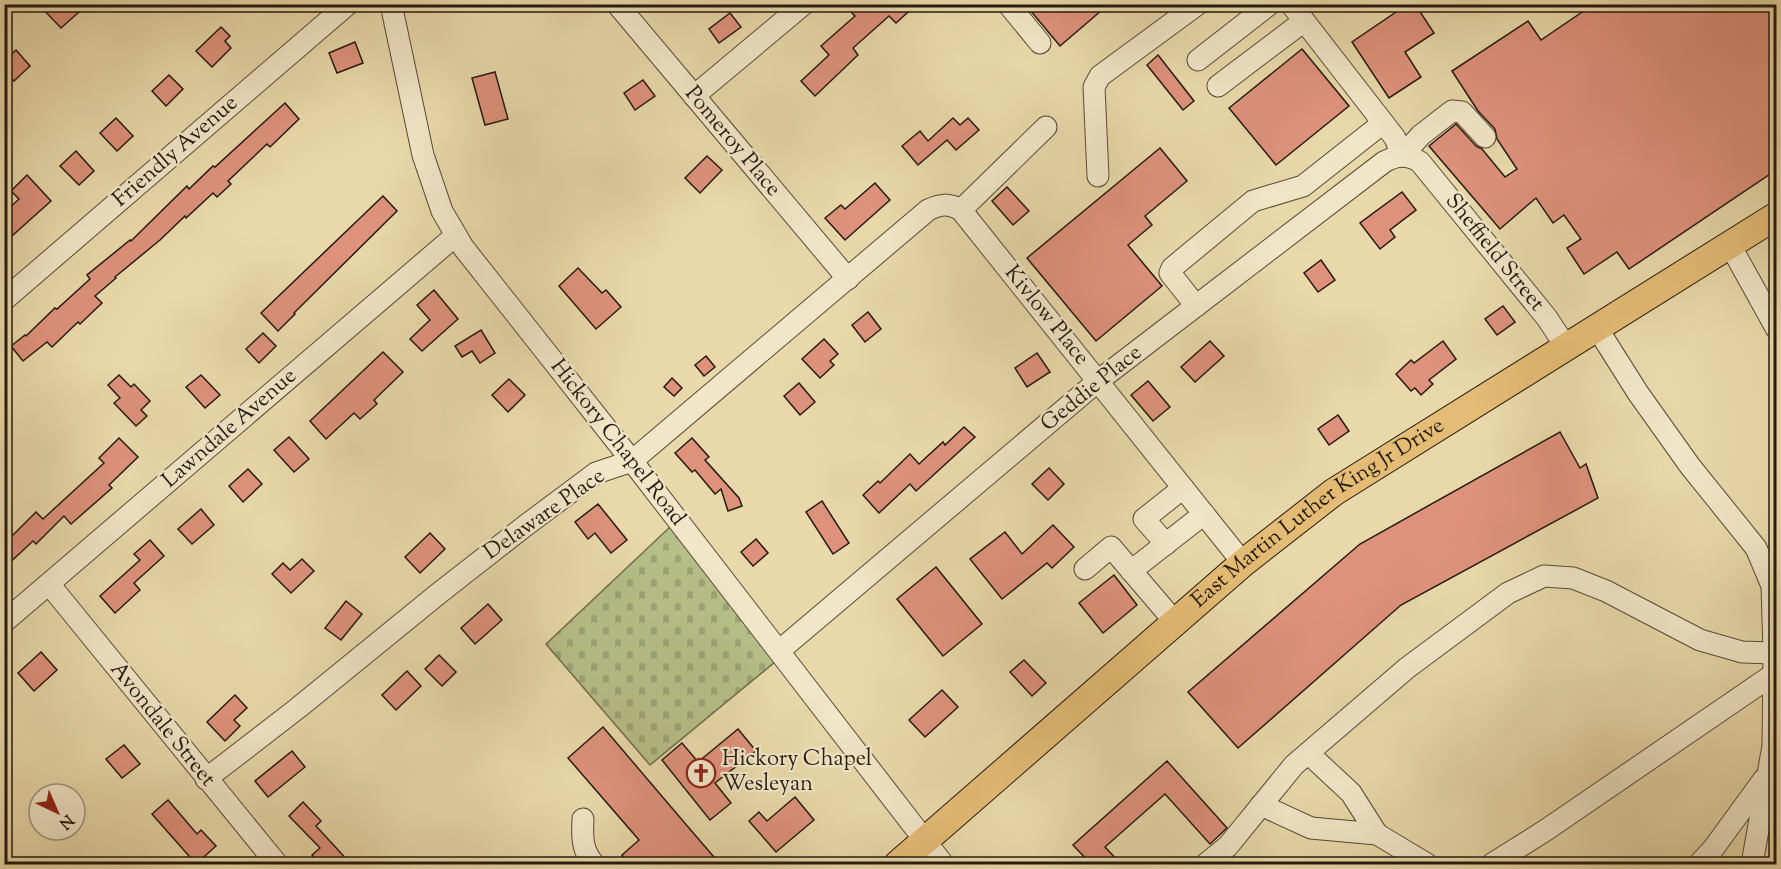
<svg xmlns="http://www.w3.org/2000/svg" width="1781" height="869" viewBox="0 0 1781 869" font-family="'Sorts Mill Goudy',serif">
<defs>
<pattern id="cemetery-stones" width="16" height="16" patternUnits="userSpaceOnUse" patternTransform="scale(1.5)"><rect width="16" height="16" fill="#b6bf88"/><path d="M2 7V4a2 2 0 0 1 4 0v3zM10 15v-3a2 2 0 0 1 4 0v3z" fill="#9ca474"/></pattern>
</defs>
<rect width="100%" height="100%" fill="#e9d9aa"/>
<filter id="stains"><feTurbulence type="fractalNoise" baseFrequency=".00333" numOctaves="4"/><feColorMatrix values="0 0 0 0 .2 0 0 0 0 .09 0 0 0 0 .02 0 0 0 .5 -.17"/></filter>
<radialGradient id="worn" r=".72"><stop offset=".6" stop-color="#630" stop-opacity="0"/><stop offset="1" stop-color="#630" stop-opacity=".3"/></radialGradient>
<path fill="url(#cemetery-stones)" stroke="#6e6c4c" stroke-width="1.5" d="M671,526L775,662L650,765L546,644Z"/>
<g fill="#de927c" stroke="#251a11" stroke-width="1.5">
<path d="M38,4H72L79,12L61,28Z"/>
<path d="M856,4H917L896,23L889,16L853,48L858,55L815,96L801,81L829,55L821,46L855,16L849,10Z"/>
<path d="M1025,4H1109L1060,46Z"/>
<path d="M1408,4H1415L1434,33L1405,52L1421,77L1389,98L1352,42Z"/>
<path d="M1594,4H1776V170L1629,269L1617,252L1584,274L1567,248L1581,239L1564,215L1553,223L1536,198L1500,229L1429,146L1456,124L1476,146L1482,149L1505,177L1517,169L1497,139L1495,129L1478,111L1452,71L1528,21L1541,40Z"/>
<path d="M730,13L741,27L719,43L709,29Z"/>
<path d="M221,27L230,36L225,41L231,48L212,67L196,51Z"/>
<path d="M355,42L363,63L337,73L329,53Z"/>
<path d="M1302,49L1349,106L1276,165L1229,108Z"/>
<path d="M16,50L30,66L14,81L4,71V61Z"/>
<path d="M1158,55L1194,101L1183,110L1147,65Z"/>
<path d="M495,72L508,119L485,125L472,78Z"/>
<path d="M169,75L183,89L166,106L152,91Z"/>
<path d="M643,80L655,96L635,110L624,93Z"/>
<path d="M285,103L299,119L270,147L267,144L228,181L231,184L217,197L213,193L186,218L185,216L160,240L115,277L116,278L95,296L102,303L80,324L78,322L52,347L47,342L23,361L11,346L25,335L26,336L55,308L57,309L90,279L87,275L130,240L131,241L187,186L189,189L213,166L215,167Z"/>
<path d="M116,118L133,136L117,151L100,133Z"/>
<path d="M953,118L960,125L968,118L979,130L956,150L947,140L918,165L902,146L920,131L928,141Z"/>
<path d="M1160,148L1187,181L1145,216L1152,225L1128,245L1162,286L1096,341L1027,258Z"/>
<path d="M76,151L94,171L79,185L60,166Z"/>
<path d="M707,156L722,170L700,193L685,178Z"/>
<path d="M27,175L51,201L4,243V213L19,199L11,191Z"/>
<path d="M875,183L890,200L845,240L825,218L841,205L845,209Z"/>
<path d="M1007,187L1029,211L1013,225L992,201Z"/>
<path d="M1402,192L1416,210L1390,230L1395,237L1380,249L1360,223Z"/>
<path d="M383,196L397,211L294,313L295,314L278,331L261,313Z"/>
<path d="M1321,260L1335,280L1318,292L1304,273Z"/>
<path d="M578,268L602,293L606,290L621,307L596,329L559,286Z"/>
<path d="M434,290L458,319L422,351L410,339L430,320L417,305Z"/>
<path d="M1503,306L1515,322L1497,335L1485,319Z"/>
<path d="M868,312L881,329L865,342L852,325Z"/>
<path d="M481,330L495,353L480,363L472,351L462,357L455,346Z"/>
<path d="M263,333L276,346L259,363L246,349Z"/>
<path d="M824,339L838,354L830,361L834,365L820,378L802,359Z"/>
<path d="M1210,341L1224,356L1195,382L1181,367Z"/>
<path d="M1443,341L1456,359L1429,380L1433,384L1421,395L1415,388L1411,391L1396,374L1411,360L1414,363Z"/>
<path d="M383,352L403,372L374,400L377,404L360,419L354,413L326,439L310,421Z"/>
<path d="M1037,353L1050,372L1027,387L1015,368Z"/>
<path d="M706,356L715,367L704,376L695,365Z"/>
<path d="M119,375L131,387L134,384L150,401L141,410L147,416L136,426L114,403L120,398L108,385Z"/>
<path d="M201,375L220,395L205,408L186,387Z"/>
<path d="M672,378L682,388L674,396L664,387Z"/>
<path d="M509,379L525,395L508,412L492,395Z"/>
<path d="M1148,381L1170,407L1153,421L1131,395Z"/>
<path d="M799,383L815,402L800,415L784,396Z"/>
<path d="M1338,415L1349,431L1329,445L1318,429Z"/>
<path d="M964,427L975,437L916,491L910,484L879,513L863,495L878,481L880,483L910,454L919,464L943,442L945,445Z"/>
<path d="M1560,432L1580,468L1586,464L1598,498L1401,605L1238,748L1188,692L1360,544Z"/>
<path d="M289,437L309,459L294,472L274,450Z"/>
<path d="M119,438L138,457L109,485L112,488L71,524L64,516L36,544L33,541L4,568V539L11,533L13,535L36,512L43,519L104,463L99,458Z"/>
<path d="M692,438L709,457L705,460L739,498L742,506L728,511L721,489L715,494L695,470L692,472L675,453Z"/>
<path d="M1049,468L1064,484L1048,500L1032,484Z"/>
<path d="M248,469L262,484L243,502L229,486Z"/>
<path d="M822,501L849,543L833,554L806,512Z"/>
<path d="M598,504L627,540L611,553L595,533L588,539L575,522Z"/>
<path d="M201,509L214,525L192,544L178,529Z"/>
<path d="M1053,525L1074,547L1052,568L1047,563L1002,599L970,559L1005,532L1022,554Z"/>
<path d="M430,533L445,549L420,573L405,557Z"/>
<path d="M756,539L768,553L753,566L741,552Z"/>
<path d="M150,540L164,556L134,583L140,590L115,613L100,596L140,560L134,554Z"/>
<path d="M302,559L314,571L291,593L272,574L283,563L290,570Z"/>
<path d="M936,567L982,624L943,656L897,599Z"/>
<path d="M1114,575L1137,605L1103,633L1079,603Z"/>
<path d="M346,601L362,614L341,640L325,628Z"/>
<path d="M488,604L502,620L475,644L461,628Z"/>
<path d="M41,652L57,670L34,691L18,673Z"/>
<path d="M439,655L456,672L442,686L425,669Z"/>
<path d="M1024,660L1046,683L1032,696L1010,672Z"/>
<path d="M407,671L421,686L396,710L382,695Z"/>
<path d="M942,690L958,707L925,737L909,720Z"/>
<path d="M235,695L247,708L234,720L240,726L225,741L207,722Z"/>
<path d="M603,727L689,828L720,864H630L622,855L639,840L568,758Z"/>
<path d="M738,729L756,751L715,783L731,803L710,820L662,760L682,743L698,762Z"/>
<path d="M124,745L140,764L122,778L106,759Z"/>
<path d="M292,751L305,767L268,797L255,781Z"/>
<path d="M1167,761L1227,828L1210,844L1165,794L1105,847L1121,864H1091L1073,845Z"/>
<path d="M795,797L814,820L776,852L749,821L759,812L767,821Z"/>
<path d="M168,800L197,834L201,830L216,846L196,864L152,814Z"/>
<path d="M303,802L321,821L316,826L351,864H321L312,855L320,848L289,816Z"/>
</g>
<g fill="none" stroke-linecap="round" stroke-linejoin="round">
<g stroke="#564a37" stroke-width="23">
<g id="minor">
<path d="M391,4L423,155L442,211L463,247L632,461L943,864"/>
<path d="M617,4L848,279"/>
<path d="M1008,4L1040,43"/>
<path d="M1291,4L1395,138L1402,156L1421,135L1452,111L1462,112L1485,137"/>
<path d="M1198,60L1270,4"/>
<path d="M1218,86L1304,21"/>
<path d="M694,96L804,4"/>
<path d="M1098,176L1094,87L1100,76L1198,4"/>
<path d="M961,210L1046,127"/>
<path d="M1730,245L1776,328"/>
<path d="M4,300L348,4"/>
<path d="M1196,306L1170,273L1172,268L1253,201L1303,186L1383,123"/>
<path d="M1597,328L1638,393L1690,466L1756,548L1772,586L1774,653L1773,746L1752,864"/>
<path d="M1166,544L1144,519L1183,488"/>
<path d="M1085,569L1111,547L1175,622"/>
<path d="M1131,571L1204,514"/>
<path d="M49,584L277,864"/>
<path d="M4,622L455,236"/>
<path d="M779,651L1098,381L1384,162C1397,155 1407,154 1420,162L1547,318L1566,347"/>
<path d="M206,779L298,708L438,594L525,526L596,473L632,461L928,210C941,204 948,203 961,210L1243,563"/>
<path d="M1261,805L1311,828L1377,834L1351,793L1308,753"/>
<path d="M583,819C582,837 582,851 594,864"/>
<path d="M1377,834L1427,864"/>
<path d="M1206,864L1228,846L1294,765L1407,668L1508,593L1544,576L1573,578L1606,591L1700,640L1742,652L1774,653"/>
<path d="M1492,864L1546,830L1774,674"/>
<path d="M1699,864L1713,849L1764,779"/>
</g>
</g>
<g stroke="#251a11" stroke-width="29">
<g id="major">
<path id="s1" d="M898,864L1243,563L1334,492L1776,216"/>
</g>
</g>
<use href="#minor" stroke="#f1e6c8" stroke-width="21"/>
<use href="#major" stroke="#e4bc75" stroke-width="27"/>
</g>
<defs>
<g id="church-ring" transform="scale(1.5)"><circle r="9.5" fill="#f1e6c8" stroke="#8f2418" stroke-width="1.5"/><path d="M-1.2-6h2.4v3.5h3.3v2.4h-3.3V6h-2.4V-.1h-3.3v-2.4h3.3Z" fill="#8f2418"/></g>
</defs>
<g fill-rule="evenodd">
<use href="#church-ring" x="701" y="773"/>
</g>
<g text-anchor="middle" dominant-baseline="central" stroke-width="4.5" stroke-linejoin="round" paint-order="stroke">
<g font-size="22" fill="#251a11" stroke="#f1e6c8">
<text transform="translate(732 142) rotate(50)">Pomeroy Place</text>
<text transform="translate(176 152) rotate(-41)">Friendly Avenue</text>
<text transform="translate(1494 253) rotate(51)">Sheffield Street</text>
<text transform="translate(1046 316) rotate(51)">Kivlow Place</text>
<text transform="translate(1092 389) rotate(-39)">Geddie Place</text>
<text transform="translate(230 429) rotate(-41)">Lawndale Avenue</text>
<text transform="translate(617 443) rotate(52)">Hickory Chapel Road</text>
<text transform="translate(545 515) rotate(-35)">Delaware Place</text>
<text stroke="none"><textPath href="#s1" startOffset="548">East Martin Luther King Jr Drive</textPath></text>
<text transform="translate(162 725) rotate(51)">Avondale Street</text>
</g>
<g font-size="22" fill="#251a11" stroke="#f1e6c8" text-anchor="start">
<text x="722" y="760">Hickory Chapel<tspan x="722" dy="25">Wesleyan</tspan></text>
</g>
</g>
<rect width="1781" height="869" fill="none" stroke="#e9d9aa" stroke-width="24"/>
<rect x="6" y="6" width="1769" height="857" fill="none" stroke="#251a11" stroke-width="3"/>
<rect x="12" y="12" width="1757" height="845" fill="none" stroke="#251a11" stroke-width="1.5"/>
<g transform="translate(57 812) rotate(136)"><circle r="28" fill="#f1e6c8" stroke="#9f947f" stroke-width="1.5"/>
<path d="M0-4.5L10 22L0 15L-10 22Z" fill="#8f2418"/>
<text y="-9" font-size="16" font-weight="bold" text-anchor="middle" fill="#251a11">N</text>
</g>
<rect width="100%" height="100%" filter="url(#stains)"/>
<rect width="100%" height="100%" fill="url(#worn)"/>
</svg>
